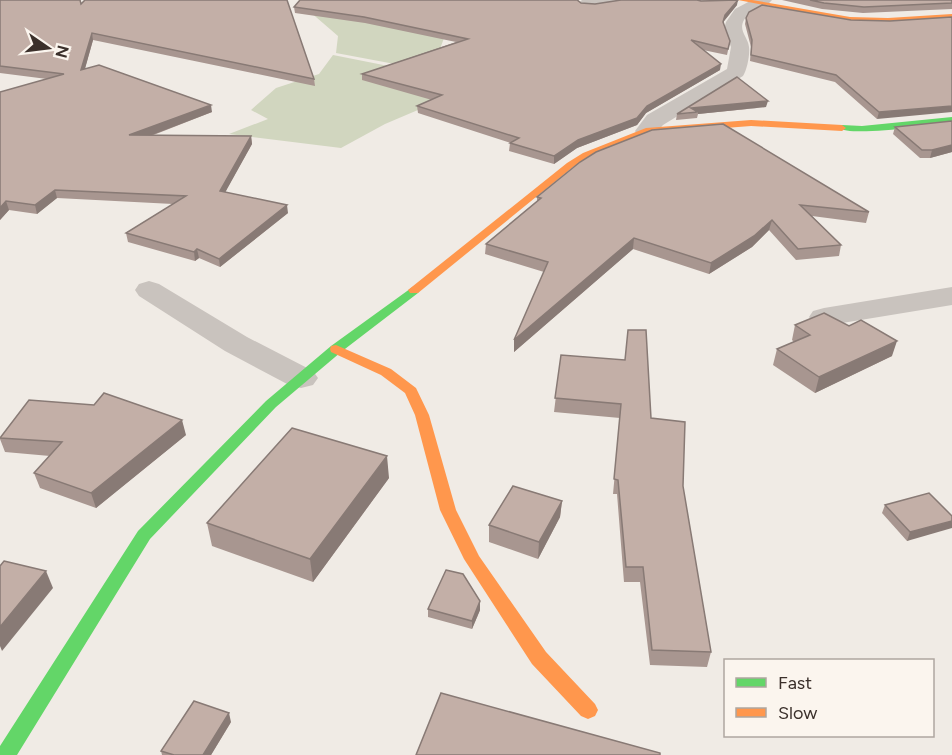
<svg xmlns="http://www.w3.org/2000/svg" width="952" height="755" viewBox="0 0 952 755" font-family="Figtree,sans-serif">
<rect width="100%" height="100%" fill="#f0ebe5"/>
<g fill="#d1d6bf">
<path d="M309,11L444,38L432,71L336,53L338,36Z"/>
<path d="M333,55L479,84L385,124L341,148L229,134L268,119L251,110L276,88L319,74Z"/>
</g>
<g fill="none" stroke-linecap="round" stroke-linejoin="round">
<g fill="#c9c3be" fill-rule="evenodd">
<path d="M582,0H628C621,7 584,12 577,4Z"/>
<path d="M689,0H722C715,7 696,7 689,0Z"/>
<path d="M752,0H772C765,9 750,10 744,20C738,31 748,37 749,47C750,55 747,70 743,76L663,125C655,134 651,139 638,136L635,131L647,115L727,69L731,47L724,29L726,22L735,9Z"/>
<path d="M149,281L159,284L247,337L313,371L318,378L313,385L301,388L289,385L225,351L139,296L135,290L139,284Z"/>
<path d="M952,287V305L824,326L813,323L809,317L813,311L824,308Z"/>
</g>
<g fill="#63d668" fill-rule="evenodd">
<path d="M952,117V123C931,125 852,137 838,128L842,125L862,126Z"/>
<path d="M414,286L420,290L418,293L341,352L276,407L150,539L17,755H0V746L138,531L266,401L331,346Z"/>
</g>
<g fill="#ff974d" fill-rule="evenodd">
<path d="M738,0H752L850,17L888,18L952,14V18L888,22L850,21Z"/>
<path d="M751,120L842,125L846,128L842,131L751,126L647,134L589,157L573,167L418,293H410L408,290L567,163L583,153L646,128Z"/>
<path d="M336,345L391,369L416,388L429,415L456,510L479,556L546,652L595,704L598,710L595,716L588,719L581,716L532,664L464,559L440,510L415,415L405,393L381,375L331,352L330,349L331,346Z"/>
</g>
</g>
<g fill="#a89690">
<path d="M0,0L81,4L314,79L315,86L93,40L85,68L212,112L151,136H251L252,144L225,192L288,213L220,267L199,258L195,261L128,242L126,233L173,204L57,198L37,214L9,210L0,220V92L47,79L0,73Z"/>
<path d="M300,0H579L578,1L581,3L595,4L701,1L737,5L724,21L723,24L730,41L727,55L703,50L720,70L646,113L637,125L577,148L554,164L509,151L510,143H511L418,113L417,106L432,100L362,80V74L456,42L365,23L295,13L294,7Z"/>
<path d="M782,0H952V9L863,13L822,9Z"/>
<path d="M952,17L877,119L835,82L750,61L751,47L745,24L746,18L890,21Z"/>
<path d="M766,107L698,114L697,118L676,120L677,114Z"/>
<path d="M952,121V152L930,158H920L893,134L895,127Z"/>
<path d="M580,162L869,212L866,223L812,216L841,245L839,256L796,260L769,230L752,247L709,274L633,249L514,352V340L544,272L485,254L486,244L537,201V197Z"/>
<path d="M795,325L892,356L815,393L773,365L777,349L794,342L792,340Z"/>
<path d="M561,355L651,418L683,486L711,652L707,667L650,665L640,582H624L617,494H613L620,418L554,412Z"/>
<path d="M186,435L96,508L40,488L34,473L50,456L5,452L0,439V437Z"/>
<path d="M389,478L313,582L212,546L207,523Z"/>
<path d="M562,501L560,517L538,559L489,542V525Z"/>
<path d="M885,505L952,516L907,541L882,513Z"/>
<path d="M428,609L480,610L472,629L428,617Z"/>
<path d="M231,722L211,755H162L161,751Z"/>
</g>
<g fill="#887a75">
<path d="M738,0L737,5L724,21L722,28L725,15Z"/>
<path d="M92,33L93,40L83,76L81,70Z"/>
<path d="M721,64L720,70L646,113L637,125L577,148L554,164V156L578,140L647,106Z"/>
<path d="M768,101L766,107L698,114V112L691,108Z"/>
<path d="M211,105L212,112L131,143L129,135Z"/>
<path d="M952,106V112L877,119L879,112Z"/>
<path d="M251,136L252,144L221,200L220,191Z"/>
<path d="M952,145V152L930,158L932,150Z"/>
<path d="M55,190L57,198L37,214L35,205Z"/>
<path d="M6,201L9,210L0,220V208Z"/>
<path d="M287,205L288,213L220,267L219,259Z"/>
<path d="M772,220L769,230L752,247L709,274L711,263Z"/>
<path d="M634,238L633,249L514,352V340Z"/>
<path d="M197,249L199,258L195,261L194,252Z"/>
<path d="M897,341L892,356L815,393L819,377Z"/>
<path d="M182,420L186,435L96,508L91,493Z"/>
<path d="M387,456L389,478L313,582L310,559Z"/>
<path d="M562,501L560,517L538,559L539,542Z"/>
<path d="M952,521V528L907,541L910,532Z"/>
<path d="M46,571L53,588L2,651L0,646V627Z"/>
<path d="M480,601V610L472,629V621Z"/>
<path d="M229,713L231,722L211,755H203Z"/>
</g>
<g fill="#c3afa7" stroke="#887a75" stroke-width="1.5">
<path d="M0,0H80L81,4L85,0H287L314,79L92,33L81,70L99,65L211,105L129,135L251,136L220,191L287,205L219,259L197,249L194,252L126,233L186,196L55,190L35,205L6,201L0,208V92L64,74L0,66Z"/>
<path d="M300,0H577L581,3L595,4L621,0H697L701,1L738,0L725,15L723,22L730,41L728,49L691,40L721,64L647,106L637,118L578,140L554,156L510,143L519,138L417,106L442,95L362,74L468,39L364,17L294,7Z"/>
<path d="M810,0H952V3L864,7L824,3Z"/>
<path d="M762,5L851,20L890,21L952,17V106L879,112L836,75L751,55L752,40L746,18L749,12Z"/>
<path d="M737,77L768,101L691,108L698,112L677,114Z"/>
<path d="M952,121V145L932,150H922L895,127Z"/>
<path d="M723,124L869,212L800,205L841,245L798,249L772,220L754,236L711,263L634,238L514,340L548,262L486,244L541,198L537,197L580,162L596,152L652,130Z"/>
<path d="M824,313L849,326L861,320L897,341L819,377L777,349L810,335L795,325Z"/>
<path d="M628,330H646L651,418L685,422L683,486L711,652L652,650L643,567H626L618,480L614,479L621,404L555,398L561,355L625,360Z"/>
<path d="M104,393L182,420L91,493L34,473L62,442L0,438L29,400L94,405Z"/>
<path d="M292,428L387,456L310,559L207,523Z"/>
<path d="M513,486L562,501L539,542L489,525Z"/>
<path d="M929,493L952,516V521L910,532L885,505Z"/>
<path d="M4,561L46,571L0,627V566Z"/>
<path d="M446,570L463,574L480,601L472,621L428,609Z"/>
<path d="M441,693L660,753V755H416Z"/>
<path d="M194,701L229,713L203,755H174L161,751Z"/>
</g>
<rect x="724" y="659" width="210" height="78" fill="#fbf5ee" stroke="#aea6a0" stroke-width="1.5"/>
<rect x="736" y="678" width="30" height="9" fill="#63d668" stroke="#aea6a0" stroke-width="1.5"/>
<text x="778" y="689" font-size="18" fill="#3b302b">Fast</text>
<rect x="736" y="708" width="30" height="9" fill="#ff974d" stroke="#aea6a0" stroke-width="1.5"/>
<text x="778" y="719" font-size="18" fill="#3b302b">Slow</text>
<g transform="translate(48 48) rotate(104)" stroke="#fbf5ee" stroke-width="4.5" paint-order="stroke">
<path d="M0-4.5L10 22L0 15L-10 22Z" fill="#3b302b"/>
<text y="-9" font-size="16" font-weight="bold" text-anchor="middle" fill="#3b302b">N</text>
</g>
</svg>
